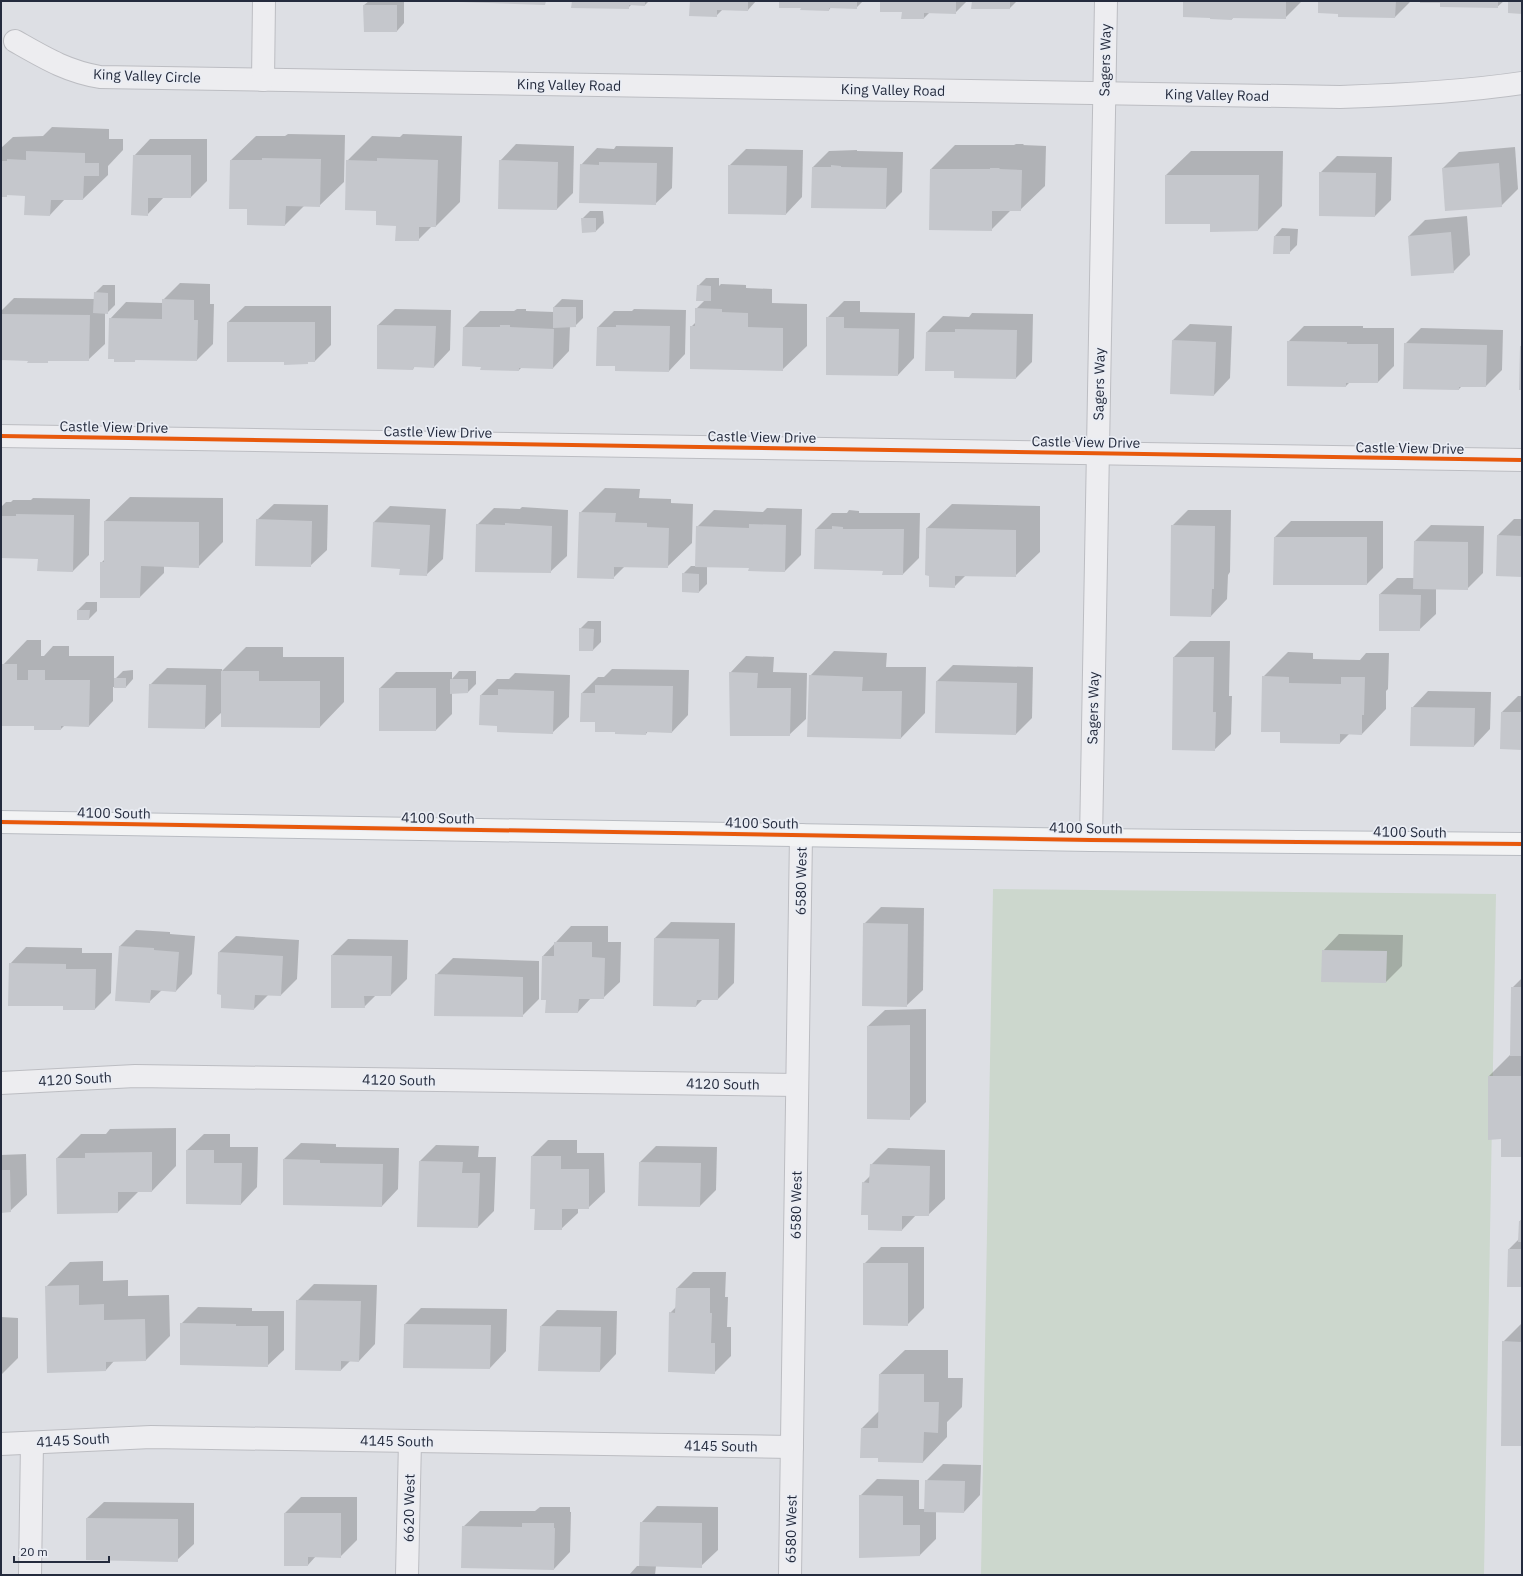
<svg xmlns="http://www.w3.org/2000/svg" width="1523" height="1576" viewBox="0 0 1523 1576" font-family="'IBM Plex Sans',sans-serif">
<rect width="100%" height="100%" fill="#dddfe4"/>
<path fill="#ccd7cd" d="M993,889L1496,894L1484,1575H981Z"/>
<g fill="#0003">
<path d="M369,1H404V23L397,31L364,5Z"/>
<path d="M573,1H649L645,5L632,4L628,8Z"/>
<path d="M691,1H756L748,10L723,9L716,16Z"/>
<path d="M780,1H863L856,8L831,7L829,10L802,7Z"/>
<path d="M881,1H967L955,13L930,12L924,18Z"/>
<path d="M973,1H1017L1010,8Z"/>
<path d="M1184,1H1302L1285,18L1234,17L1232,19Z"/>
<path d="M1319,1H1411L1395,17L1339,13Z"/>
<path d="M1421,1H1504L1497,7Z"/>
<path d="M52,127L109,129V139H123V150L108,166V175L83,199H65L50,215L26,195H1V148L13,137L43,136Z"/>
<path d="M288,134L345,135L344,182L319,206H304L285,225L248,209L231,160L256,136H285Z"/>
<path d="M403,134L462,136L460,202L436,226H432L418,240L377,210L347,161L372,136L400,137Z"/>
<path d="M150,139H207V181L191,197H164L147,215L134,156Z"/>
<path d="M516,144L574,146L573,193L557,209L500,161Z"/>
<path d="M1016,144H1024L1023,145L1046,146L1045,186L1020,210H1011L991,230L931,169L955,145H1014Z"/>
<path d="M616,146L673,147L672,188L655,204L581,165L597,148L614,149Z"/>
<path d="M1515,147L1518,189L1501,206L1443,168L1459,152Z"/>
<path d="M746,149L803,150L802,197L786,214L729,166Z"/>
<path d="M857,150V151L903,152L902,192L886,208L813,167L829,151Z"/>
<path d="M1191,151H1283L1282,206L1258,230L1211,223L1166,175Z"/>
<path d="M1337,156L1392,157L1391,200L1375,216L1320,173Z"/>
<path d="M590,211H603L604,223L596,231L582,219Z"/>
<path d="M1467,216L1470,255L1453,272L1412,275L1409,236L1425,220Z"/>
<path d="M1282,228L1298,229L1297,245L1289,253L1275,236Z"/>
<path d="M706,278H719V286L721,284L746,285V288L772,289V303L807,304V346L782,370L691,327L696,322V309L705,300L698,286Z"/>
<path d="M180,283L210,284V304H214L213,344L197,360L137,359L134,361L110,319L126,302L163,303V300Z"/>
<path d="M103,285H115V305L107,313H105V344L88,360H49L47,362L29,360L1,359V311L14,298L95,299V293Z"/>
<path d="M562,299L583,300V318L575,326H570L569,351L553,368L522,367L519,370L463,365L464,327L480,311H514L517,309H526V311L554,312V307Z"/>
<path d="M844,301H860V312L915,313L914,358L898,375L827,318Z"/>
<path d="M245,306H331V345L315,361H309L307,363L285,361L228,322Z"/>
<path d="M395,309L451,310L450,350L434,367L415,366L413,369L378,368V325Z"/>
<path d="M634,309L686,310L685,354L669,371L598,327L614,311H632Z"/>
<path d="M972,313L1033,314L1032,362L1016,378L955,370L927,332L943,316L969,317Z"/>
<path d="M1190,324L1232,326L1230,378L1214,395L1173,340Z"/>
<path d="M1304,326H1363V328H1394V366L1378,382H1350L1346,386L1288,342Z"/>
<path d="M1421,328L1503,330L1502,370L1486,386H1462L1459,389L1405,344Z"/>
<path d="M605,488L640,489L639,498L671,499V503L693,504L692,543L667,567L625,566L613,578L580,513Z"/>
<path d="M130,497L223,498V542L199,566H164V573L140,597L101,563L105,559V521Z"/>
<path d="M33,498L90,499L89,555L73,571L39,558L1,557V507L6,502H11L13,500H31Z"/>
<path d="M274,504L328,505L327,550L310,566L257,520Z"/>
<path d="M952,504L1040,506V552L1015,576L966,575L954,587L930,575L926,574L927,528Z"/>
<path d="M390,506L446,509L443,559L426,575L401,568L374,522Z"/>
<path d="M522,507L568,510L567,556L550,572L477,525L494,508L520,509Z"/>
<path d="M767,508L802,509L801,555L785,571L750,567L707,566V584L699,592L683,574L691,566H696L697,527L714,510L763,512Z"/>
<path d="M849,510L859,511V513H920L919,558L903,574L884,570L816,529L832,513H847Z"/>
<path d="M1188,510H1231L1230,572L1228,575L1227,599L1211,616L1172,526Z"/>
<path d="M1514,519H1522V576L1498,535Z"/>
<path d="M1291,521H1383V568L1367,584L1275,537Z"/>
<path d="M1431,525L1484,526L1483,573L1467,589H1436V614L1419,630L1380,594L1397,578H1414L1415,541Z"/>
<path d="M86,602H97V611L89,619L78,610Z"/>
<path d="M588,621H601V642L593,650L580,629Z"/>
<path d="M27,640H41V656H44L53,646H69V656H114V680L123,671L133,670V679L126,687H113V701L89,726L65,725L61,729L35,725L3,665Z"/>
<path d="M1190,641H1230L1229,696H1232L1231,734L1214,750L1174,657Z"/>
<path d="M246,647H283V657H344V702L320,727L222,712L205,728L150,727V685L167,668L222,669V671Z"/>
<path d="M834,651L887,653L886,667H926L925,713L901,738L810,676Z"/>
<path d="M1288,652L1313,653V659L1360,660L1366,653H1389L1388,689L1386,691V709L1362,734H1349L1340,743L1281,731L1263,677Z"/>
<path d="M746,656L774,657L773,672L807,673L806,719L789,735L730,673Z"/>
<path d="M953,665L1033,667L1032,718L1016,734L936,732L937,681Z"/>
<path d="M612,669L689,670L688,715L672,732L648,731L646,734L596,721L582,693L598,677H604Z"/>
<path d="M459,671H476V684L468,692L452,693V714L436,730L380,688L396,672H452V679Z"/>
<path d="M515,673L570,675L569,717L552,733L498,725L481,695L497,679H509Z"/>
<path d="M1428,691L1491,692L1490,729L1474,746L1412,708Z"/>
<path d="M1518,696H1522V749L1502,712Z"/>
<path d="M881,907L924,908L923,990L906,1006L864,924Z"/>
<path d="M671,922L735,923L734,983L718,999H703L696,1006L655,938Z"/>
<path d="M571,926H608V942H621L620,982L603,998H591L578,1012L543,956Z"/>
<path d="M136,930L170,932V934L195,936L192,974L176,991L162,990L149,1002L116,1000L120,946Z"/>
<path d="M1339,934L1403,935L1402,966L1386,982L1322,981L1323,951Z"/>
<path d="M236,936L299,940L297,979L281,995H268L254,1009L219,952Z"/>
<path d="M348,939L408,940L407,979L391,995H376L364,1007L332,955Z"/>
<path d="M26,947L82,948V953H112L111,993L95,1009L64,1005L10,964Z"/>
<path d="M453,958L539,961V999L522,1016L436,975Z"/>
<path d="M1522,978V1156L1502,1138L1489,1076L1511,1054L1512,988Z"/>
<path d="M926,1009V1102L909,1119L868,1118V1026L885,1010Z"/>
<path d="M176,1128V1166L152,1191H139L118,1212L57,1158L81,1134H106L110,1129Z"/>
<path d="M204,1134H230V1147H258L257,1187L241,1204L187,1150Z"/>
<path d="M548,1140H577V1153H604L605,1192L588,1208H578V1213L561,1229L536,1208L532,1156Z"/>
<path d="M301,1143L336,1144V1147L399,1148L398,1189L382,1206L284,1159Z"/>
<path d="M436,1145L479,1146L478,1157H496L494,1211L478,1227L420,1161Z"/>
<path d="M656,1146L717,1147L716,1190L700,1206L640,1162Z"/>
<path d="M888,1148L945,1150V1199L928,1215H916L902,1230L869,1214L863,1183L871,1175V1165Z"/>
<path d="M26,1154L27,1195L10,1211L1,1212V1155Z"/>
<path d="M1522,1219V1286L1509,1249L1519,1239L1520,1221Z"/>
<path d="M881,1247H924V1308L907,1325L864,1264Z"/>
<path d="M103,1261V1281L128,1280V1296L169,1295L170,1336L146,1360L114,1361L106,1370L46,1287L70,1262Z"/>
<path d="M693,1272H726L725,1297H728L727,1327H731V1356L714,1373L670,1313L676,1307L677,1288Z"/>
<path d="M314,1284L377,1285L375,1344L359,1361H350L341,1370L297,1301Z"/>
<path d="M198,1307L252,1308V1311H284V1350L267,1366L181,1324Z"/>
<path d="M421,1308L507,1309L506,1351L490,1368L404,1367L405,1324Z"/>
<path d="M557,1310L617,1311L616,1354L600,1371L541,1326Z"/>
<path d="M1,1317L18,1318V1358L2,1374Z"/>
<path d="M1522,1323V1445L1503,1342Z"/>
<path d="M905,1350H948V1378H963L962,1407L947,1422V1437L923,1462L879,1457L862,1428L879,1411L880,1374Z"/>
<path d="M943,1464L981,1465L980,1495L964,1512L936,1511V1539L920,1555L860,1496L877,1479L919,1480V1509H925L926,1481Z"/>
<path d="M301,1497H357V1540L340,1557L316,1556L308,1565L285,1513Z"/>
<path d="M104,1502L194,1503V1544L177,1560L87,1518Z"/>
<path d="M657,1506L718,1507V1550L701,1566H656L655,1575H629L637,1566H640L641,1523Z"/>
<path d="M540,1507H570V1512H571L570,1552L554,1569L463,1527L480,1511H535Z"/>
</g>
<g fill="#c5c7cc">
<path d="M459,1H546L545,5L459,2Z"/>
<path d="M572,1H645V6L629,5V9L571,8Z"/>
<path d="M690,1H748V11L717,10V17L689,16Z"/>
<path d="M779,1H857V9L829,8V11L800,10L801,8H779Z"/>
<path d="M880,1H956V14L924,13V19H901L902,12H880Z"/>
<path d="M972,1H1010V9H971Z"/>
<path d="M1183,1H1286V19L1232,18V20L1210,19V18L1183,17Z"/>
<path d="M1318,1H1396L1395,18L1338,17V14L1318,13Z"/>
<path d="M1420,1H1498V8L1440,7V3H1420Z"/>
<path d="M1508,1H1522V14L1508,13Z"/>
<path d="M363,5H397V32H364Z"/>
<path d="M26,151L85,153V163H99V176H84L83,200H51L50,216L24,215L25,196L7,195V197H1V161H7V159L26,160Z"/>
<path d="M133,155H191V198H148V216L131,215Z"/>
<path d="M262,158L321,159L320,207L286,206L285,226L247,225V209H229L230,160H262Z"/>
<path d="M377,158L438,160L436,227H419V241H395L396,226L376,225V211L345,210L346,160L377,161Z"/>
<path d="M499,160L558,162L557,210L498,209Z"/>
<path d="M599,162L657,163L656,205L579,203L580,164L599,165Z"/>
<path d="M1499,163L1502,207L1445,211L1442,168Z"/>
<path d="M728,165L787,166L786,215L728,214Z"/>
<path d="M831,165L841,166V167L887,168L886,209L811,208L812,167H831Z"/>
<path d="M990,168H1000L999,169L1022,170L1021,211H992V231L929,230L930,169H990Z"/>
<path d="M1319,172L1376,173L1375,217L1319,216Z"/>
<path d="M1165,175H1259L1258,231L1210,232V224H1165Z"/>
<path d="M581,218H596V232L582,233Z"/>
<path d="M1451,232L1454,273L1411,276L1408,236Z"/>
<path d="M1274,236H1290V254H1273Z"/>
<path d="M697,285L711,286V301H696Z"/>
<path d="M94,292L108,293V314L93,313Z"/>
<path d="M162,299L194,300V320H198L197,361L135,360V362H114V359H108L109,318L162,319Z"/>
<path d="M553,307H576V327L553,328Z"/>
<path d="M695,308L722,309V312L748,313V327L783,328V371L690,369V326H695Z"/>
<path d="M1,314L90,315L89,361H48V363H27L28,361L1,360Z"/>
<path d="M826,317H844V328L899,329L898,376L826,375Z"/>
<path d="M227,322H315V362H308V364L284,365V362H227Z"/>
<path d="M377,325L436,326L434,368L414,367L413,370L377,369Z"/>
<path d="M500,325H510V327L554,329L553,369L519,368V371L480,370L481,367L462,366L463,327H500Z"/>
<path d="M616,325L670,326L669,372L615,371V366H596L597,327H616Z"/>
<path d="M955,329L1017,330L1016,379L954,378V371H925L926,332H955Z"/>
<path d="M1172,340L1216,342L1214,396L1170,394Z"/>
<path d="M1287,341L1347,342V344H1378V383H1346V387L1287,386Z"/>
<path d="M1404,343L1487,345L1486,387H1459V390L1403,389Z"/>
<path d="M1520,346H1522V390H1519Z"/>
<path d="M579,512L616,513L615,522L647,523V527L669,528L668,568L614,567V579L577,578Z"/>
<path d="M16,514L74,515L73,572L37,571L38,559L1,558V516H16Z"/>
<path d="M256,519L312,521L311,567L255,566Z"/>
<path d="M104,521L199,522V568L141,566L140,598H100V562H104Z"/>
<path d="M373,522L430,525L427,576L399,575L400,569L371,567Z"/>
<path d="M505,523L552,526L551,573L475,572L476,524L505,525Z"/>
<path d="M749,524L786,525L785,572L748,571L749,568L695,567L696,526L749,528Z"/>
<path d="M1171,525L1215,526L1214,589H1212L1211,617L1170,616Z"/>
<path d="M832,526L843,527V529H904L903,575H882L883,571L814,569L815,529H832Z"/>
<path d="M926,528L1016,530V577L955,576V588L929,587V576L925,575Z"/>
<path d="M1497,535L1522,536V577L1496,576Z"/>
<path d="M1274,537H1367V585H1273Z"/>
<path d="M1414,541L1468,542V590L1413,589Z"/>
<path d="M682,573L699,574V593L682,592Z"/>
<path d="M1379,594L1421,595L1420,631H1379Z"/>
<path d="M77,610H90L89,620H77Z"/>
<path d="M579,628L594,629L593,651H579Z"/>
<path d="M1173,657H1214L1213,712H1216L1215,751L1172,750Z"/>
<path d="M2,664H17V680H28V670H45V680H90L89,727L61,726V730H34V726H1Z"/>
<path d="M221,671H259V681H320V728L221,727Z"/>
<path d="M729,672L758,673L757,688H791L790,736H730Z"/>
<path d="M809,675L863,677L862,691H902L901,739L807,737Z"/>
<path d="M1262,676L1289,677V683L1341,684V677H1365L1364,715H1362V735L1340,734V744L1280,743V732H1261Z"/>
<rect x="114" y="678" width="12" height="10"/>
<path d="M450,679H468V693L450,694Z"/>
<path d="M936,681L1017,683L1016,735L935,733Z"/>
<path d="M149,684L206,685L205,729L148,728Z"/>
<path d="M595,685L673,686L672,733L646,732V735L615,734V732H595V722H580L581,693H595Z"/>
<rect x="379" y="688" width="57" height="43"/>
<path d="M498,689L554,691L553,734L497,732V726L479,725L480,695H498Z"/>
<path d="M1411,707L1475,708L1474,747L1410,746Z"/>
<path d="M1501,712H1522V750L1500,749Z"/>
<path d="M863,923L908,924L907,1007L862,1006Z"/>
<path d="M654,938L719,939L718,1000H697L696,1007L653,1006Z"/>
<path d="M554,942H592V957L605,958L604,999H579L578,1013H545L546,1000H541L542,956H554Z"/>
<path d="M119,946L154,948V950L179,952L176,992L151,990L150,1003L115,1001Z"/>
<path d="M1322,950L1387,951L1386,983L1321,982Z"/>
<path d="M218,952L283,956L281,996L255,995L254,1010L221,1008V995L217,994Z"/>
<path d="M331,955L392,956L391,996H364L365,1008H331Z"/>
<path d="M9,963L66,964V969H96L95,1010H63V1006H8Z"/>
<path d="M435,974L523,977V1017L434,1016Z"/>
<path d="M1511,987H1522V1056H1510Z"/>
<path d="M910,1025V1120L867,1119V1026Z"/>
<path d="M1488,1076H1522V1157H1501V1139L1488,1140Z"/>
<path d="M186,1150H214V1163H242L241,1205L186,1204Z"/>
<path d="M152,1152V1192H118V1213L57,1214L56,1158H85V1153Z"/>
<path d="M531,1156H561V1169H589V1209H562V1230H534L535,1209H530Z"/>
<path d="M283,1159L320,1160V1163L383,1164L382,1207L283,1205Z"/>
<path d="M419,1161L463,1162L462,1173H480L478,1228L417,1227Z"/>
<path d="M639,1162L701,1163L700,1207L638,1206Z"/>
<path d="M870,1164L930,1166L929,1216H902V1231L868,1230V1215H861L862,1182L869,1183Z"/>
<path d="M1,1170H10L11,1212L1,1213Z"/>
<path d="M1519,1221H1522V1242H1518Z"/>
<path d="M1508,1249H1522V1287H1507Z"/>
<path d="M863,1263H908V1326L863,1325Z"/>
<path d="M79,1285V1305L104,1304V1320L145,1319L146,1361L106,1362V1371L47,1373L45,1286Z"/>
<path d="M676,1288H710V1313H712L711,1343H715V1374L668,1372L669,1312L675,1313Z"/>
<path d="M296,1300L361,1301L359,1362L341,1361V1371L295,1370Z"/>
<path d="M180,1323L236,1324V1326H268V1367L180,1365Z"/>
<path d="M404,1324L491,1325L490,1369L403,1368Z"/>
<path d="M540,1326L601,1327L600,1372L538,1371Z"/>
<path d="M1502,1341L1522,1342V1446H1501Z"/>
<path d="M879,1374H924V1402H939L938,1433L924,1432L923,1463L878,1462V1458H860L861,1428H878Z"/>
<path d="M925,1480L965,1481L964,1513L924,1512Z"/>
<path d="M859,1495L903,1496V1525H920V1556L859,1558Z"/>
<path d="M284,1513H341V1558L308,1557V1566H284Z"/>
<path d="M86,1518L178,1519V1562L86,1560Z"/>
<path d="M640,1522L702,1523V1568L639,1566Z"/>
<path d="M522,1523H554V1528H555L554,1570L461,1568L462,1526L522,1527Z"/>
</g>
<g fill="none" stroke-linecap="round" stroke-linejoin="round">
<g stroke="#bcbdc2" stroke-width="24">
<g id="minor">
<path d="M15,41C45,58 66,71 100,77L1340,97C1401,95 1462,92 1522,83"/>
<path d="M263,80L264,1"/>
<path d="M1,436L1522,460"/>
<path d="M1091,840L1106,1"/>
<path d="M1,1083L135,1076L797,1085"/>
<path d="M1,1444L151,1437L792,1447"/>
<path d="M30,1575L32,1443"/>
<path d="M407,1575L410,1441"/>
<path d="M790,1575L801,835"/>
</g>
</g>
<g stroke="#b9bcc2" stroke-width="24">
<path id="major" d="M1,822L1091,840L1522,844"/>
</g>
<use href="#minor" stroke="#ededf0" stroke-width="22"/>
<use href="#major" stroke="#f2f3f4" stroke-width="22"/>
<g stroke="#eaedf4" stroke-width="6">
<g id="cycleway">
<path d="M1,436L1522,460"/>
<path d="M1,822L1091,840L1522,844"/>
</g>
</g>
<use href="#cycleway" stroke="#e8590c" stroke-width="4"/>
</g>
<g text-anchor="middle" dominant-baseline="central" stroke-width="3.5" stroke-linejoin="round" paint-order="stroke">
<g font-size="14" fill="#242b3d" stroke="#eaedf4">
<text transform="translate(1105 60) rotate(-89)">Sagers Way</text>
<text transform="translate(147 76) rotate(2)">King Valley Circle</text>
<text transform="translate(569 85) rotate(1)">King Valley Road</text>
<text transform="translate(893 90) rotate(1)">King Valley Road</text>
<text transform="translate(1217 95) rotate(1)">King Valley Road</text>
<text transform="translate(1099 384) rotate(-89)">Sagers Way</text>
<text transform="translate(114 427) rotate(1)">Castle View Drive</text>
<text transform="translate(438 432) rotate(1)">Castle View Drive</text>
<text transform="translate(762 437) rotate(1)">Castle View Drive</text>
<text transform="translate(1086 442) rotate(1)">Castle View Drive</text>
<text transform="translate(1410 448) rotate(1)">Castle View Drive</text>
<text transform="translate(1093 708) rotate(-89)">Sagers Way</text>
<text transform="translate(114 813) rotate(1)">4100 South</text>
<text transform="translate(438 818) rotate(1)">4100 South</text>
<text transform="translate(762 823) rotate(1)">4100 South</text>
<text transform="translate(1086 828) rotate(1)">4100 South</text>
<text transform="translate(1410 832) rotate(1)">4100 South</text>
<text transform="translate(801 881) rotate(-89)">6580 West</text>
<text transform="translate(75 1079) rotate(-3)">4120 South</text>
<text transform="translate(399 1080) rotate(1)">4120 South</text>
<text transform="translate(723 1084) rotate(1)">4120 South</text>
<text transform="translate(796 1205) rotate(-89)">6580 West</text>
<text transform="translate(73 1440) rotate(-3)">4145 South</text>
<text transform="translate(397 1441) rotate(1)">4145 South</text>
<text transform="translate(721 1446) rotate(1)">4145 South</text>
<text transform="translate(409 1508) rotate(-89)">6620 West</text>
<text transform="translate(791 1529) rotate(-89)">6580 West</text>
</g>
</g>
<rect width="1523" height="1576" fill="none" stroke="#242b3d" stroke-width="4"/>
<path d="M14 1556v6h95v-6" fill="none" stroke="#242b3d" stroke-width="2"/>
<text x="20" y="1556" font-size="12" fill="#242b3d" stroke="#eaedf4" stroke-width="3" paint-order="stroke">20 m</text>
</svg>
